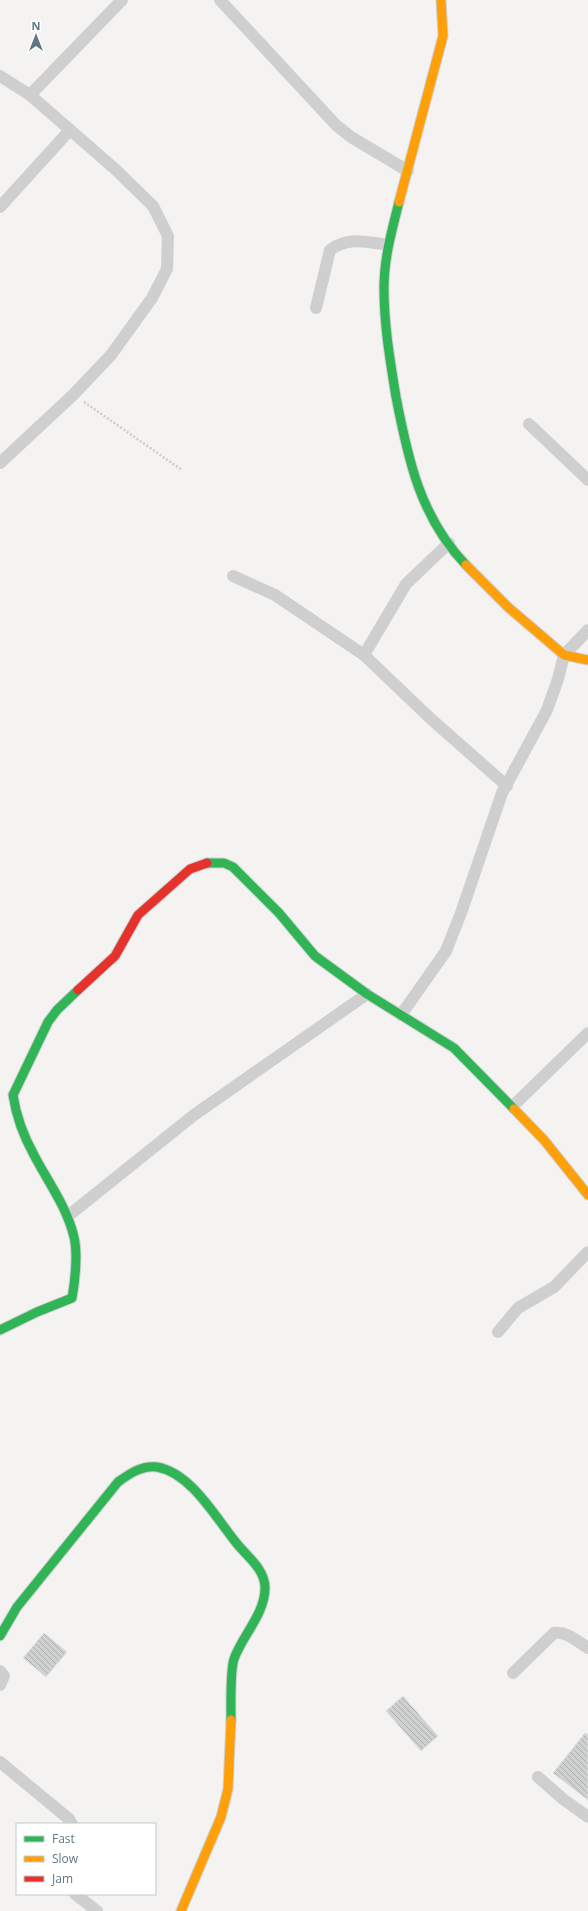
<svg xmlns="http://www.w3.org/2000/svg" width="588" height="1911" viewBox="0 0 588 1911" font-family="'Open Sans',sans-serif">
<defs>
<pattern id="building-back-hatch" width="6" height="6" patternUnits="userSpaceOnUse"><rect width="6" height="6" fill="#cfd0d0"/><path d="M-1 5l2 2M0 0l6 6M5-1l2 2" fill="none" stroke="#abaeae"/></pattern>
</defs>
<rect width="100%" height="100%" fill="#f4f3f1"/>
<g fill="url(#building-back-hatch)" stroke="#e3e2e1">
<path d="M44,1633L67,1652L46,1677L23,1658Z"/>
<path d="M403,1696L438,1736L421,1751L386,1711Z"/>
<path d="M585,1733L588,1735V1800L553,1773Z"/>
</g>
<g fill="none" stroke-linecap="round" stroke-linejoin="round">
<g stroke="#cfd1d2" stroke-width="11">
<g id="fast">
<path d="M399,202C392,230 384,258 384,288C384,325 390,360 396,397C408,459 420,517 466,565"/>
<path d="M207,863H224L233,867L279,913L315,956L367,994L454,1048L514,1109"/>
<path d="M0,1330L37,1312L72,1298C75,1282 78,1253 74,1237C67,1207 48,1182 34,1155C24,1137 16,1115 13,1095L48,1022L57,1010L78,990"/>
<path d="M0,1636L17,1607L118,1482C129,1474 142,1465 157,1467C192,1473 217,1520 238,1545C249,1558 265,1570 265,1588C265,1614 242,1636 234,1659C230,1671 231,1706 231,1720"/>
</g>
</g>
<g stroke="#cfd1d2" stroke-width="11">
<g id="slow">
<path d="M399,202L443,36L441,0"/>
<path d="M466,565L509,608L564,655L588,660"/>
<path d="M514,1109L544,1140L588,1195"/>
<path d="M181,1911L221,1817L228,1789L231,1720"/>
</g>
</g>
<g stroke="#cfd1d2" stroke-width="11">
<path id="jam" d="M78,990L115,956L138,915L190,869L207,863"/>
</g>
<path stroke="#cccdcc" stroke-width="2.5" stroke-dasharray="2 2" stroke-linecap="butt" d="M84,402L182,470"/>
<g stroke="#cfcfd0" stroke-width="12">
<path d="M220,0L336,125L351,137L408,171"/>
<path d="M0,76L30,95L115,169L153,206L168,236L167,269L152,298L111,355L73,395L0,463"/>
<path d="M30,95L122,0"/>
<path d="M0,207L70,130"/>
<path d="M316,308L330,250C348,236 368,242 388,245"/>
<path d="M529,424L588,480"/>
<path d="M233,576L275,595L364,655L431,719L507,786"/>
<path d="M364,655L406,584L449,543"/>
<path d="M401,1015L446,951L461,913L502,793L547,710L558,679L564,655L588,630"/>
<path d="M513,1106L588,1033"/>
<path d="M68,1216L194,1115L367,994"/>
<path d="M498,1332L518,1308L554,1287L588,1252"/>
<path d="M0,1671L4,1676L0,1685"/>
<path d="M513,1673L554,1633C567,1631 578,1642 588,1648"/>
<path d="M0,1762L69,1819L72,1824"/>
<path d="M538,1777L563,1799L588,1817"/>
<path d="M75,1894L97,1911"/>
</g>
<use href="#fast" stroke="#30b455" stroke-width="9"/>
<use href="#slow" stroke="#ff9f0a" stroke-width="9"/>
<use href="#jam" stroke="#e5322d" stroke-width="9"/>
</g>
<rect x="16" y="1823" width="140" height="72" fill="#ffffff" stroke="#bfc9ce"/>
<rect x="24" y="1836" width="20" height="6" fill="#30b455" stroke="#bfc9ce"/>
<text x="52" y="1843" font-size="12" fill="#607784">Fast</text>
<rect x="24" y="1856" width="20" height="6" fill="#ff9f0a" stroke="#bfc9ce"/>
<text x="52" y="1863" font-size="12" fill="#607784">Slow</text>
<rect x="24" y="1876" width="20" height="6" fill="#e5322d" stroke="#bfc9ce"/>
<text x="52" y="1883" font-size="12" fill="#607784">Jam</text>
<g transform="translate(36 36)" stroke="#ffffff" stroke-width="3" paint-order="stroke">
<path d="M0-3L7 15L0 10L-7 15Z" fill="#607784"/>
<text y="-6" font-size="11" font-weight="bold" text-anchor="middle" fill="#607784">N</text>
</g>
</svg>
